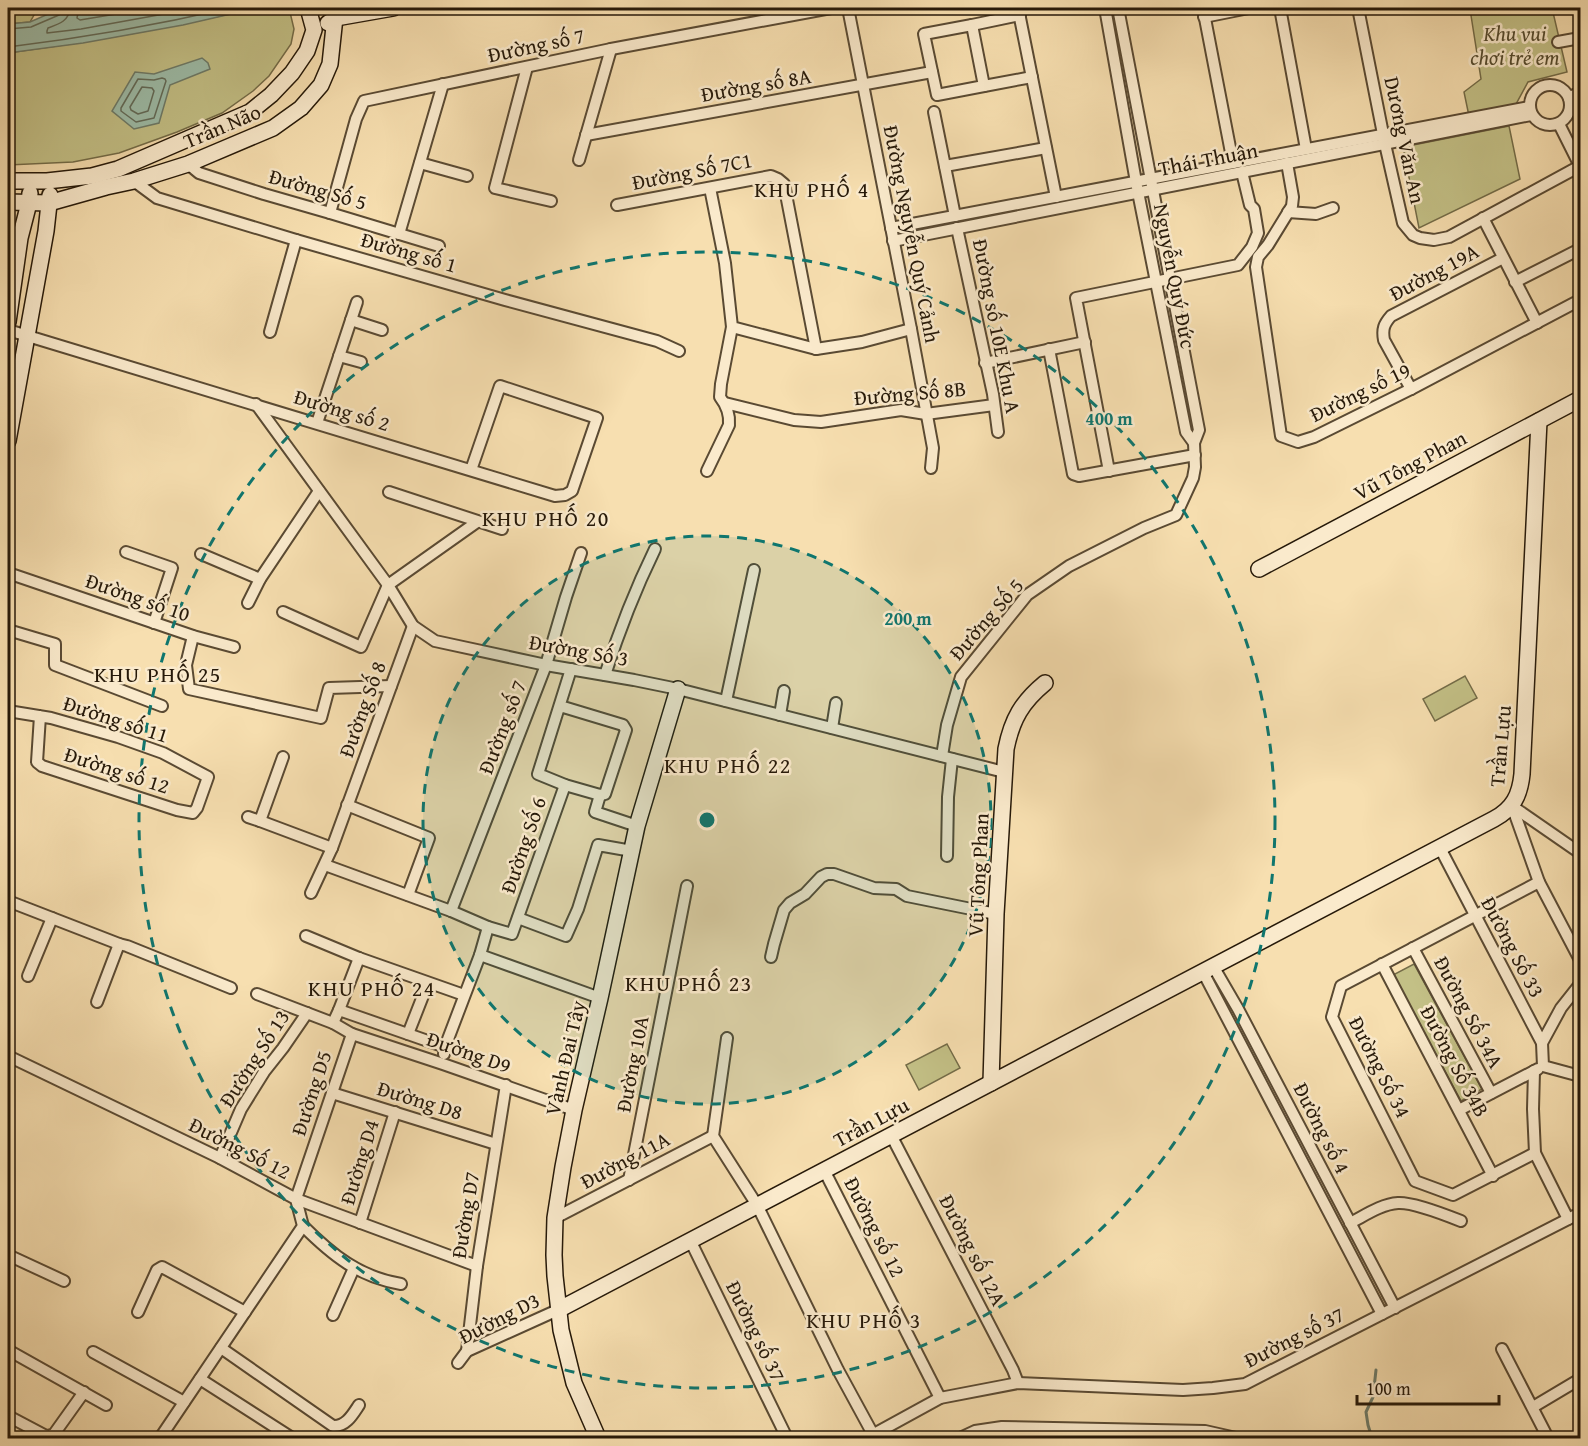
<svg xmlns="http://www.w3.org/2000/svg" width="1588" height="1446" viewBox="0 0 1588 1446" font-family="'Gentium Book Plus',serif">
<rect width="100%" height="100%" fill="#f7dfb0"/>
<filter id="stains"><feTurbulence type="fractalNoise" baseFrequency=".00333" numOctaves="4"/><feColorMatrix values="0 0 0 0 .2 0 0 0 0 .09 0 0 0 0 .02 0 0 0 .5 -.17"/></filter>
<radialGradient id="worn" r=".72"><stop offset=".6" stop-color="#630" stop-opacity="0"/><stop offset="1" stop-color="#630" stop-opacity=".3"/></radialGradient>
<g fill="#c3c086" stroke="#746c48" stroke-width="1.5">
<path d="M8,8H38L30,22L8,24Z"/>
<path d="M257,8H289L294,29L291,44L269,76L253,91L222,113L177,132L119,153L73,162L8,165V53C92,42 174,27 257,8Z"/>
<path d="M1474,8H1552L1567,72L1528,82L1516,104L1469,116L1464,92L1481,79L1470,9Z"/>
<path d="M1509,126L1520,179L1419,228L1403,147Z"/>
<path d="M1465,676L1477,698L1435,721L1423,699Z"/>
<path d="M1575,887H1580V934H1574Z"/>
<path d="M1414,964L1482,1089L1461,1101L1393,975Z"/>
<path d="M947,1044L960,1068L919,1090L906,1065Z"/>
</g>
<g fill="#9dbda9" stroke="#6d7b69" stroke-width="1.5">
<path d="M62,8H257L183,25L83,43L8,53V24L30,22Z"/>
<path d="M202,58L208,63L210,69L170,85L159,123L134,129L112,111L135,72L154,74Z"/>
</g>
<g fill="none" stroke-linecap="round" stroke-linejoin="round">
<g stroke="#626b59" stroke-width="1.5">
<path d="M70,8C69,21 59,24 48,28L47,31V33L81,29L197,8"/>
<path d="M79,8L77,18L80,20L152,8"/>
<path d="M8,29L31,27L59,15L62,12V8"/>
<path d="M8,47C82,38 157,25 230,8"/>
<path d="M162,78L165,79L166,81L154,118L136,122L121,111V108L138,79L154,80Z"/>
<path d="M142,87L152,88L154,91L148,111L138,114L131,110L130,107Z"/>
</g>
<path stroke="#6d7b69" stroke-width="3" d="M1372,1438L1368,1425L1366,1412L1373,1397L1376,1370"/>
<g stroke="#5a4a33" stroke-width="14">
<g id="street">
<path d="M848,8L911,329L933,448L931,468"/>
<path d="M1018,8L1056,197"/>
<path d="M1105,8L1136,182L1186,432L1194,443"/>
<path d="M1203,8L1233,163"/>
<path d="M1280,8L1306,149"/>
<path d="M1358,8L1385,144L1403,223L1413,235L1420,238L1434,240L1449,237L1580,166"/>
<path d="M1204,17L1249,8"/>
<path d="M972,25L984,86L937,95L924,34Z"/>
<path d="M972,25L1020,15"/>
<path d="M1558,42L1580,38"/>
<path d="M527,67L495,188L551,201"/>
<circle cx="1550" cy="105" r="20"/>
<path d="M984,86L1032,77"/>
<path d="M1569,98L1580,92"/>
<path d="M934,112L955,216"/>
<path d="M1559,124L1580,166"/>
<path d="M586,135L932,72"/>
<path d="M579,160L611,49"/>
<path d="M420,163L467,176"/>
<path d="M1287,163L1293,197L1292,206L1268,245L1258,257L1256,267L1281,436L1298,442L1314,437L1411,389L1580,300"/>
<path d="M188,164L199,173L264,194L330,213L439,246"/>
<path d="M945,166L1046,148"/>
<path d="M134,181L157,198L296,240L505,300L657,341L679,351"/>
<path d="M710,188L725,263L732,327L816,349L862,342L911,329"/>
<path d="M617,205L771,176L778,179L784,184L816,349"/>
<path d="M1288,212L1316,214L1333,208"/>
<path d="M330,213L356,119L364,101L611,49L831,8"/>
<path d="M1483,218L1537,323"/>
<path d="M891,228L1529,107"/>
<path d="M957,228L993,394L998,432"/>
<path d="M399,234L443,84"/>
<path d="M8,237L20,238"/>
<path d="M893,241L1531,115"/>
<path d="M1515,282L1580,249"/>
<path d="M351,320L382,330"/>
<path d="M8,330L555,496L565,495L572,491L597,418L500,386L471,470"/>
<path d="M270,332L296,240"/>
<path d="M1049,349L1073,474L1079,476L1195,455"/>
<path d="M339,356L361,362"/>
<path d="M985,363L1085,342"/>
<path d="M1411,389L1384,340C1382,329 1384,324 1391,316L1503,258"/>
<path d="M725,403L794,420L821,422L901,410L926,414L994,405"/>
<path d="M256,404L388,585L413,626L435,641L546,665L634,680L678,689L1004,772"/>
<path d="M317,423L357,302"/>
<path d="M707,471L729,425C730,414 727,406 720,397L721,384L732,327"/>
<path d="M1109,471L1076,298L1238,265L1252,247L1258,233L1254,209L1250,205L1242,172"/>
<path d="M389,492L502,529"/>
<path d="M126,552L172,568L154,623"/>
<path d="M201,554L260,579"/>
<path d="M8,573L193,636L234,647"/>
<path d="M248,603L260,579L319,491"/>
<path d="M283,612L361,647L388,585L477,522"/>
<path d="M8,630L55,644V665L162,706"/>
<path d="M193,636L186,665L189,689L321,718L329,688L391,686"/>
<path d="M605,675C619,631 635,590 655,549"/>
<path d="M726,701L754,570"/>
<path d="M560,706L623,725L626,730L605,794L600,795L565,785L538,774L571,669"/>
<path d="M8,711L51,718L118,737L163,753L208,777L197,808L193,813L177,810L42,766L37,762L40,716"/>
<path d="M780,715L784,691"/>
<path d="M832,728L836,703"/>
<path d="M942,756L947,725L961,677L1027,595L1069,566L1144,528L1176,515L1193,478L1195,467L1194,443L1199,430L1118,8"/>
<path d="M283,757L260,821L332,848"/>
<path d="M600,795L595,812L637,826"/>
<path d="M347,805L429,838L408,895"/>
<path d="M1512,806L1539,882L1580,960"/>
<path d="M1512,806L1580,853"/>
<path d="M248,817L260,821"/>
<path d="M1440,848L1542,1043L1543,1066L1580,1076"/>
<path d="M947,856L948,797L952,759"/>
<path d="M325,865L451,911L488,927L512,934L565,785"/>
<path d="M311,893L332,848L413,626"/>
<path d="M8,901L119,944L127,946L231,988"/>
<path d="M451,911L546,665L566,597L581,553"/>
<path d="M518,918L566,936L578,909L598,845L632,851"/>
<path d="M306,936L359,958L464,995"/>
<path d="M1413,948L1491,1093"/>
<path d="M480,955L600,998"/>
<path d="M771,957L774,944L784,910L790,903L805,894L821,877L827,874H834L874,888L896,889L907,896L996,914"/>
<path d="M1382,964L1493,1176"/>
<path d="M1213,966L1238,1009L1395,1308"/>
<path d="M1203,972L1382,1314"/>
<path d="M28,976L52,918"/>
<path d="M257,994L333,1023L339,1010L445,1047"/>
<path d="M97,1002L119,944"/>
<path d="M339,1010L359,958"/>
<path d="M333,1023L352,1034L443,1064L574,1110"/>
<path d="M352,1034L296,1199L477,1266"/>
<path d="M408,1034L428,983"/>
<path d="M727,1038L713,1136L757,1205L838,1370L875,1438"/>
<path d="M1542,1043L1561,1008L1580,984"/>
<path d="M444,1054L445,1047L480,955L488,927"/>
<path d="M8,1056L220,1158L296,1199L303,1226L160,1438"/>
<path d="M1534,1071L1533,1109L1535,1153L1568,1219"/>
<path d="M332,1093L496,1144"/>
<path d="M1459,1110L1538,1069"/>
<path d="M891,1135L1013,1370L1018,1383"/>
<path d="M1535,1153L1453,1195L1415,1181L1332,1017L1341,986L1539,882"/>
<path d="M220,1158L241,1109L264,1072L283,1048L307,1013"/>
<path d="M824,1170L940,1398"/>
<path d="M629,1180L687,886"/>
<path d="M555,1218L713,1136"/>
<path d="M360,1223L395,1112"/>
<path d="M1350,1223C1364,1216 1381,1204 1398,1203C1413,1202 1446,1215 1461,1221"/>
<path d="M303,1226C332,1255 359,1277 401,1284"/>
<path d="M690,1240L787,1438"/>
<path d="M8,1255L64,1281"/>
<path d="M138,1312L157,1270L162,1267L245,1312"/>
<path d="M333,1315L354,1268"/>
<path d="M221,1348L333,1426C346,1427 353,1414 359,1405"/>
<path d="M1502,1349L1548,1438"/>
<path d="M8,1350L106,1405"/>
<path d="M467,1351L477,1266L506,1085"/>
<path d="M93,1352L184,1402"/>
<path d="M458,1363L467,1351L560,1309"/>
<path d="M200,1379L292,1438"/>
<path d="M1533,1407L1580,1379"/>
<path d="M8,1416L44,1435L49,1436L54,1434L84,1392"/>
<path d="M867,1438L940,1398L1018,1383L1183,1390L1213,1388L1245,1384L1580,1213"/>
<path d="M960,1438L975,1431L1002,1427L1205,1431L1236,1438"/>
</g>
</g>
<g stroke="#261909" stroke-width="18">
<g id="secondary">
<path d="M328,23L336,18L393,8"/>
<path d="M8,181H47L92,176L118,169L250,112L271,95L292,73L307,51L314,30L308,8"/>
<path d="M8,202L49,203L106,187L134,181L188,164L273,128L301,108L321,85L330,64L336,8"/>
<path d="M8,322L20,238L29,203L30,193"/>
<path d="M8,441L46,231L50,195"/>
<path d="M1259,569L1580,399"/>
<path d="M991,1083L996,914L1006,749C1012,719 1022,702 1045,683"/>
<path d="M560,1309L1494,819C1513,809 1520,795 1522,774L1539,421"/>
<path d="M598,1438L574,1383L561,1330L555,1276L554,1255L555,1218L563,1167L574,1110L600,998L637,826L678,689"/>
</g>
</g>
<use href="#street" stroke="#faeacc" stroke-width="10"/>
<use href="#secondary" stroke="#faeacc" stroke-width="15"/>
</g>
<circle cx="707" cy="820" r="284" fill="#0f766e" fill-opacity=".12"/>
<g fill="none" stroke="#0f766e" stroke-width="3" stroke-dasharray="10 8">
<circle cx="707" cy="820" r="284"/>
<circle cx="707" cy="820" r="568"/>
</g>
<g text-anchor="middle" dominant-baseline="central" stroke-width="5" stroke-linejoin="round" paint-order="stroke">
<g font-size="21" font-style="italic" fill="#554b2e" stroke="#faeacc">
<text x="1515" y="33">Khu vui<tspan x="1515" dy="24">chơi trẻ em</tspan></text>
</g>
<g font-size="21" fill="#261909" stroke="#faeacc">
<text transform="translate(536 45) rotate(-12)">Đường số 7</text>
<text transform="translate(756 85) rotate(-10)">Đường số 8A</text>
<text transform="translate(222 126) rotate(-23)">Trần Não</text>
<text transform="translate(1405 140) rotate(78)">Dương Văn An</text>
<text transform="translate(1208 159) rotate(-11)">Thái Thuận</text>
<text transform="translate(692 171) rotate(-11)">Đường Số 7C1</text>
<text transform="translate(318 189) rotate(16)">Đường Số 5</text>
<text transform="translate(912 234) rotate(79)">Đường Nguyễn Quý Cảnh</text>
<text transform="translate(409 252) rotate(16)">Đường số 1</text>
<text transform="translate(1434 272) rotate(-28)">Đường 19A</text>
<text transform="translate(1175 276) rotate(79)">Nguyễn Quý Đức</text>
<text transform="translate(997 326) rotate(79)">Đường số 10E Khu A</text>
<text transform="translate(1360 392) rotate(-26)">Đường số 19</text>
<text transform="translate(910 393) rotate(-5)">Đường Số 8B</text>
<text transform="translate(342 410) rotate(17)">Đường số 2</text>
<text transform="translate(1410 465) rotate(-28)">Vũ Tông Phan</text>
<text transform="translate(138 597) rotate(19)">Đường số 10</text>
<text transform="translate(986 619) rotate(-49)">Đường Số 5</text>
<text transform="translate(579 650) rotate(10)">Đường Số 3</text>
<text transform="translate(362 709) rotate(-70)">Đường Số 8</text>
<text transform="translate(116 719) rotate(18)">Đường số 11</text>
<text transform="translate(502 727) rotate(-69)">Đường số 7</text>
<text transform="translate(1500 746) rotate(-85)">Trần Lựu</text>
<text transform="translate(117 770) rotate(18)">Đường số 12</text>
<text transform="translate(523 845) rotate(-71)">Đường Số 6</text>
<text transform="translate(978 875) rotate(-87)">Vũ Tông Phan</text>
<text transform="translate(1513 947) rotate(62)">Đường Số 33</text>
<text transform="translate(1469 1012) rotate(62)">Đường Số 34A</text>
<text transform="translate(469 1052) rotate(19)">Đường D9</text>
<text transform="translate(254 1058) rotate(-57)">Đường Số 13</text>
<text transform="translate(565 1058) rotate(-77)">Vành Đai Tây</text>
<text transform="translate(1455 1061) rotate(62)">Đường Số 34B</text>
<text transform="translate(632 1064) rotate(-79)">Đường 10A</text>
<text transform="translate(1380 1067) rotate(63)">Đường Số 34</text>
<text transform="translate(311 1093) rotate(-72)">Đường D5</text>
<text transform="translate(420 1100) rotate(17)">Đường D8</text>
<text transform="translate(871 1122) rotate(-28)">Trần Lựu</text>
<text transform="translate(1322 1128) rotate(63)">Đường số 4</text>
<text transform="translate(240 1148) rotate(27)">Đường Số 12</text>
<text transform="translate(625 1160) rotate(-28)">Đường 11A</text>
<text transform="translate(359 1162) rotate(-73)">Đường D4</text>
<text transform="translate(465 1215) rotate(-81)">Đường D7</text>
<text transform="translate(875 1227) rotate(63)">Đường số 12</text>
<text transform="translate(973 1250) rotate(63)">Đường số 12A</text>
<text transform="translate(499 1318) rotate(-27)">Đường D3</text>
<text transform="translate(756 1331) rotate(64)">Đường số 37</text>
<text transform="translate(1294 1337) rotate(-27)">Đường số 37</text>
</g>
<g font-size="22" letter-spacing="1.5" fill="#261909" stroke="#faeacc">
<text x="812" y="189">KHU PHỐ 4</text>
<text x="546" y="518">KHU PHỐ 20</text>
<text x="158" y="674">KHU PHỐ 25</text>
<text x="728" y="765">KHU PHỐ 22</text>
<text x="689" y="983">KHU PHỐ 23</text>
<text x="372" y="988">KHU PHỐ 24</text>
<text x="864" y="1320">KHU PHỐ 3</text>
</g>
</g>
<circle cx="707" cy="820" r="9" fill="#0f766e" stroke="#faeacc" stroke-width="3"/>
<g font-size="18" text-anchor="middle" font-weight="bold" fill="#0f766e" stroke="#faeacc" stroke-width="5" stroke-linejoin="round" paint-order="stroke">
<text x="1109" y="425">400 m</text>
<text x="908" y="625">200 m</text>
</g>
<rect width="1588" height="1446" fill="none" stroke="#f7dfb0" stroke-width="30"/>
<rect x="9" y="9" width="1570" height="1428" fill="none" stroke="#261909" stroke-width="3"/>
<rect x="15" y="15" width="1558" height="1416" fill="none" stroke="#261909" stroke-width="1.5"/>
<path d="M1357 1395v9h142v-9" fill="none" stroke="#261909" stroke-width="3"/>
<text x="1366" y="1395" font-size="18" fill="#261909" stroke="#faeacc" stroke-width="4.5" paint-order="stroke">100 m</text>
<rect width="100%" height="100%" filter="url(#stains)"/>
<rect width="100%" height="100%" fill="url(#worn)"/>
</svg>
